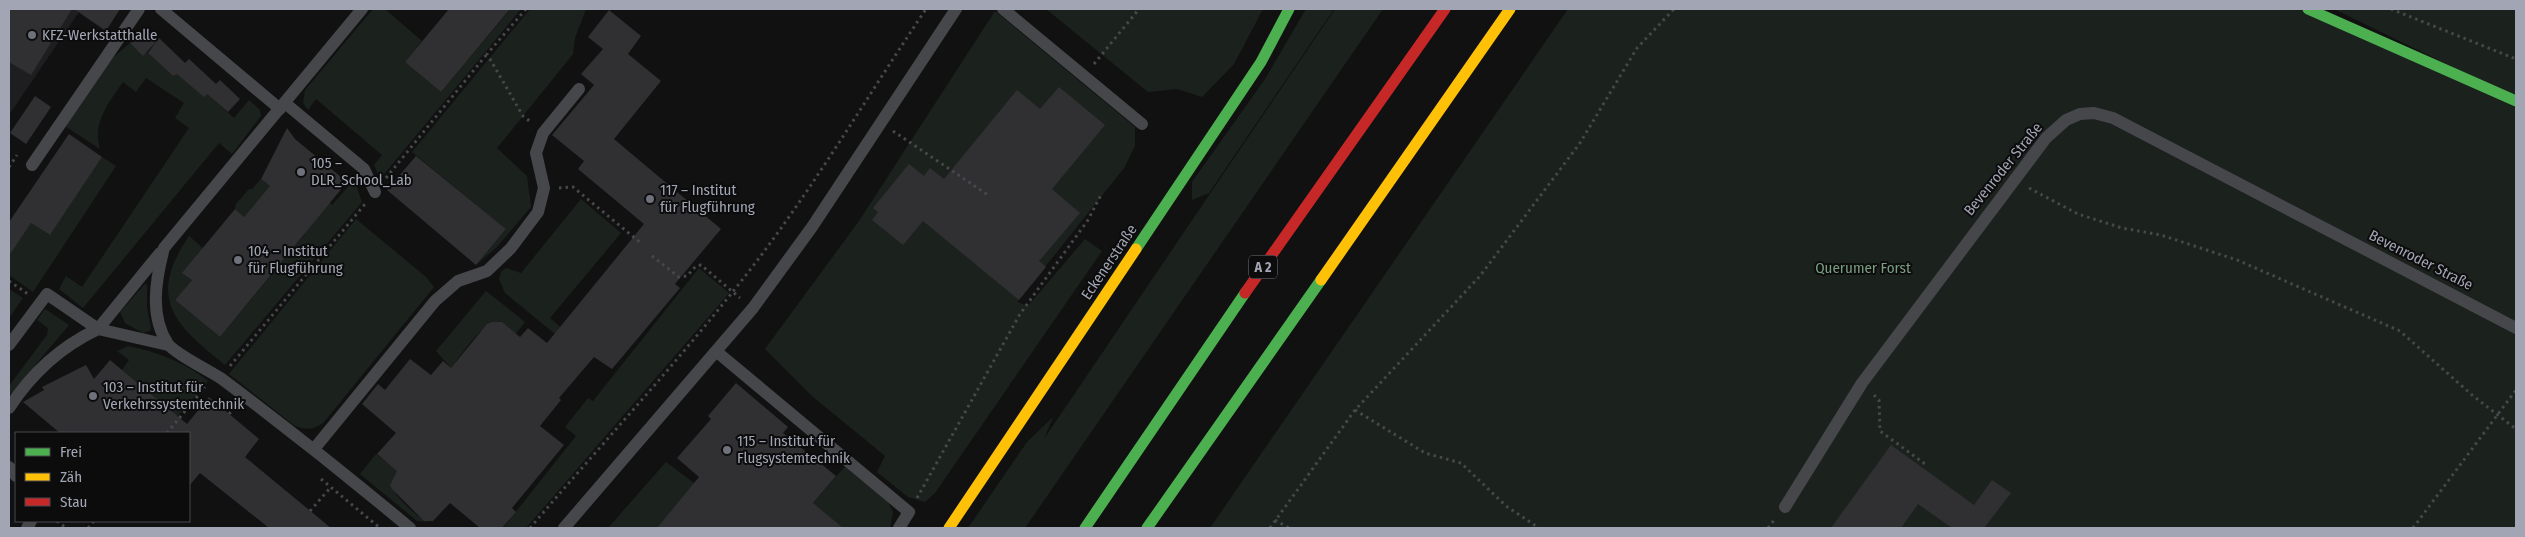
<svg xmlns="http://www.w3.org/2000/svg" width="2525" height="537" viewBox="0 0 2525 537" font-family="'Fira Sans Condensed',sans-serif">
<rect width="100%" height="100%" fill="#111112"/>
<path fill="#1e1e20" d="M9,9H81L9,115Z"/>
<g fill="#1b221d">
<path d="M373,9H385L422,41L405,62L441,92L509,11L507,9H521L380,179L374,165L382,155L316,99L308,110L303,103L305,90Z"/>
<path d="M530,9H586L575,38L573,54L497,148L527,176L531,207L497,247L476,265L506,229L412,152Z"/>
<path d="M1046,9H1263L1234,64L1202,97L1177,89L1148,92Z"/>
<path d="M1306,9H1334L1209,193L1192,200V182L1265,79Z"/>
<path d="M1335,9H1383L1025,528H968L1027,442L1053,417L1044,439Z"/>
<path d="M1568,9H2316L2516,106V528H1210Z"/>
<path d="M2334,9H2516V98Z"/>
<path d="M995,11L1135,127V146L1124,168L1017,302L1028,306L1085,239L1102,251L935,493L925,502L908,497L877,472L885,456L812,396L765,349L859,221Z"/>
<path d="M130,43L143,55L147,52L173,76L177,73L207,94L234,118L249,100L260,110L261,116L232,154L219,143L83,308L59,289L66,276L82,287L189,128L175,118L184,103L146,78L136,92L123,82C109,102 92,123 100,149L65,126L109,61Z"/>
<path d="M102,157L116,166L33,292L9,275V256L31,223L50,235Z"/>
<path d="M261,179L287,200L330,203L332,205L354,180L362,202L225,365C175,325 146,299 189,236L203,248L183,273L192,280L175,300L220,337L305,234L261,197L244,217L235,209L236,204L249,189H252Z"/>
<path d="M581,199L621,233L550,318L572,337L566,343L505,293L499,279L501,272L506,268L521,273Z"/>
<path d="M356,219L426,277L434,287L324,422C314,430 307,430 295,426L229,374Z"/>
<path d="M699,268L729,293L526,528H503L576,436L565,427L588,398L593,401Z"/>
<path d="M145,284L147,285V308L151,328L150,331L143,333L125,323L120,312Z"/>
<path d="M9,289L23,298L9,318Z"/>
<path d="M486,291L525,322L510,341L502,322C484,318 462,354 451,368L436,351Z"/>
<path d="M45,309L69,325L9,396V386L47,335L48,328L37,320Z"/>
<path d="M128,346C158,352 184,362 208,381L163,433H147L142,430L163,404L122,370L129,360L117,351Z"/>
<path d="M376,454L399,472L391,483C391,493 418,519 428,522L417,521L360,474Z"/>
<path d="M666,462L694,483L700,528H608Z"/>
<path d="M846,465L888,502L893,512L890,528H803L796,523Z"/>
</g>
<g fill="#303032">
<path d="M9,9H72L31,75L9,62Z"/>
<path d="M74,9H120L106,31Z"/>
<path d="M449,9H510L441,92L405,62Z"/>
<path d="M609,10L641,36L628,54L661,81L614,139L721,229L675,284L680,288L612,369L594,357L559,398L561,400L540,426L564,445L512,508L516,512L502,528H480L450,503L433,521H424L392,489L390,485L397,471L377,454L396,433L362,404L378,384L385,390L410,359L431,375L443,361L451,368L487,324L492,322H502L520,337L528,328L547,343L644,224L578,169L584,161L552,135L594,85L581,74L603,49L588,37Z"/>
<path d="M143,30L156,42L143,56L130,43Z"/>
<path d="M159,38L185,63L189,59L216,84L220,80L240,99L228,112L207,94L204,97L177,74L173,76L148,53Z"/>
<path d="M1059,87L1105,125L1052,189L1080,213L1039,261L1046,267L1019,300L923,221L903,245L872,220L878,212L873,208L909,164L924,176L930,168L944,179L1017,90L1040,109Z"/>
<path d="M35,96L51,107L26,144L10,133Z"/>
<path d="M287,128L295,139L347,182L220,337L175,300L192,280L182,273L235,209L244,217L270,186L261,179Z"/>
<path d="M69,134L102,157L50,235L31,223L9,256V222Z"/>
<path d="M416,156L506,229L476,265L387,190Z"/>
<path d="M110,360L187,424L209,397L259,439L245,457L331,528H269L200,473L189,486V433H60L23,402L44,390L42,387L86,365L94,379Z"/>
<path d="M736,383L788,427L783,433L836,476L813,503L843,528H657L699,477L677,458L711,419L708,416Z"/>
<path d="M1891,445L1974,505L1992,480L2011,493L1984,528H1952L1918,504L1901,528H1831Z"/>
</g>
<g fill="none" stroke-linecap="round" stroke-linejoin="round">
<g stroke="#47474c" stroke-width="3" stroke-dasharray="2.5 4" stroke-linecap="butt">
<path d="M526,9L487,54L523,116L532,123"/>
<path d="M2391,9L2516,59"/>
<path d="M1094,64L1139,9"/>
<path d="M893,131L988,195"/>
<path d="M9,167L17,155"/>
<path d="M386,178L487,54"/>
<path d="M559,188L573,187L642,244"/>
<path d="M2029,188L2078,214L2122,228L2161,235L2237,260L2400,331L2472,395L2516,429"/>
<path d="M652,256L679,277L687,276L696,266L701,265L740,298"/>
<path d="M9,281L28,294"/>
<path d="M230,366L365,204"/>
<path d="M1874,395L1879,400L1880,431L1925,464"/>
<path d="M1355,410L1425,453L1461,463L1506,506L1539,528"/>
<path d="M229,414L235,407"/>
<path d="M167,433L205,387"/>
<path d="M321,479L380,528"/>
<path d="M917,498L1020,314L1088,220L1102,193"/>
<path d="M310,511L331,487"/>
<path d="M1275,520L1289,528"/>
<path d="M57,521L66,528"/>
<path d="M88,528L94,521"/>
<path d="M530,528C604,441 683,357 753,266C816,184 868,95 926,9"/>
<path d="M1270,528L1355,410L1480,276L1580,143L1637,48L1674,9"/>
<path d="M1768,528L1775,519"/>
<path d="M2413,528L2516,390"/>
</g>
<g stroke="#46474a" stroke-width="12">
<path d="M161,9L280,109"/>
<path d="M362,9L164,248C156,278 149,316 168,344C174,353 210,371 222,379C286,427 349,477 410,528"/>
<path d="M1003,9L1142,124"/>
<path d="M285,103L364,169L375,192"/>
<path d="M32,165L139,9"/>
<path d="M160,253L98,329L168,345"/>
<path d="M9,345L47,294L98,329C62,346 31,374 9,408"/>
<path d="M717,352L909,512L899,528"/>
<path d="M314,449L435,301L458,281L487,271L511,248L538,212L544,188L536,153L543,133L579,89"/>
<path d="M9,467L16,476"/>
<path d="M1785,507L1862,383L2046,138L2066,120L2080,114L2094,113L2113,118L2516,328"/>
<path d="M27,528L31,521"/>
<path d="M564,528L753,308L812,227L956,9"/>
</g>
<g stroke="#4caf50" stroke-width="11">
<path d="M2308,9L2516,101"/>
<path d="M1136,249L1261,62L1289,9"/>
<path d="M1085,528L1245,293"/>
<path d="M1147,528L1321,280"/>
</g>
<g stroke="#ffc107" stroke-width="11">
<path d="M1321,280L1510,9"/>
<path d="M949,528L1136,249"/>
</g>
<path stroke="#c62828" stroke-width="11" d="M1245,293L1445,9"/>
</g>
<g fill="#6f717b" stroke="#0c0c0d" stroke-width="2">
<circle cx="32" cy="35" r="5"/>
<circle cx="301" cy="172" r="5"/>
<circle cx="650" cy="199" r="5"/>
<circle cx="238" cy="260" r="5"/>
<circle cx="93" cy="396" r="5"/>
<circle cx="727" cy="450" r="5"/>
</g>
<g text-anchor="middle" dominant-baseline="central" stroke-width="4" stroke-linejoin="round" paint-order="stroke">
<rect fill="#0c0c0d" stroke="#757781" stroke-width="1" x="1249" y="255.5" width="28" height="23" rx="4"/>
<g font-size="14" font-weight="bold" fill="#a2a5b3">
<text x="1263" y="267">A 2</text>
</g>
<g font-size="15" fill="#a2a5b3" stroke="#0c0c0d" text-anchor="start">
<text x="42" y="35">KFZ-Werkstatthalle</text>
<text x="311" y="163">105 –<tspan x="311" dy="17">DLR_School_Lab</tspan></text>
<text x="660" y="190">117 – Institut<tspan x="660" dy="17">für Flugführung</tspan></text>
<text x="248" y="251">104 – Institut<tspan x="248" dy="17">für Flugführung</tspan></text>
<text x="103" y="387">103 – Institut für<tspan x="103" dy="17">Verkehrssystemtechnik</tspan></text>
<text x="737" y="441">115 – Institut für<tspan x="737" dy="17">Flugsystemtechnik</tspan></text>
</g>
<g font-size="15" fill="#a2a5b3" stroke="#0c0c0d">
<text transform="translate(2003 169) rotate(-51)">Bevenroder Straße</text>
<text transform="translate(2421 260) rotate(27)">Bevenroder Straße</text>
<text transform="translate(1109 262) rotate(-56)">Eckenerstraße</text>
</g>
<g font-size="15" fill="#799e80" stroke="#0c0c0d">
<text x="1863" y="268">Querumer Forst</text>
</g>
</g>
<rect width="2525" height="537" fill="none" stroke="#a2a5b3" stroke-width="20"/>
<rect x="15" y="432" width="175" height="90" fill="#0c0c0d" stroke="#48494f"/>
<rect x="25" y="448" width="25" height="8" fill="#4caf50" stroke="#48494f"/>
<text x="60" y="457" font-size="15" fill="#a2a5b3">Frei</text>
<rect x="25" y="473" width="25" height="8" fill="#ffc107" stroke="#48494f"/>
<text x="60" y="482" font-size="15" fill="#a2a5b3">Zäh</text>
<rect x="25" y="498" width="25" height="8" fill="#c62828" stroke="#48494f"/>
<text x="60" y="507" font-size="15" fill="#a2a5b3">Stau</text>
</svg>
